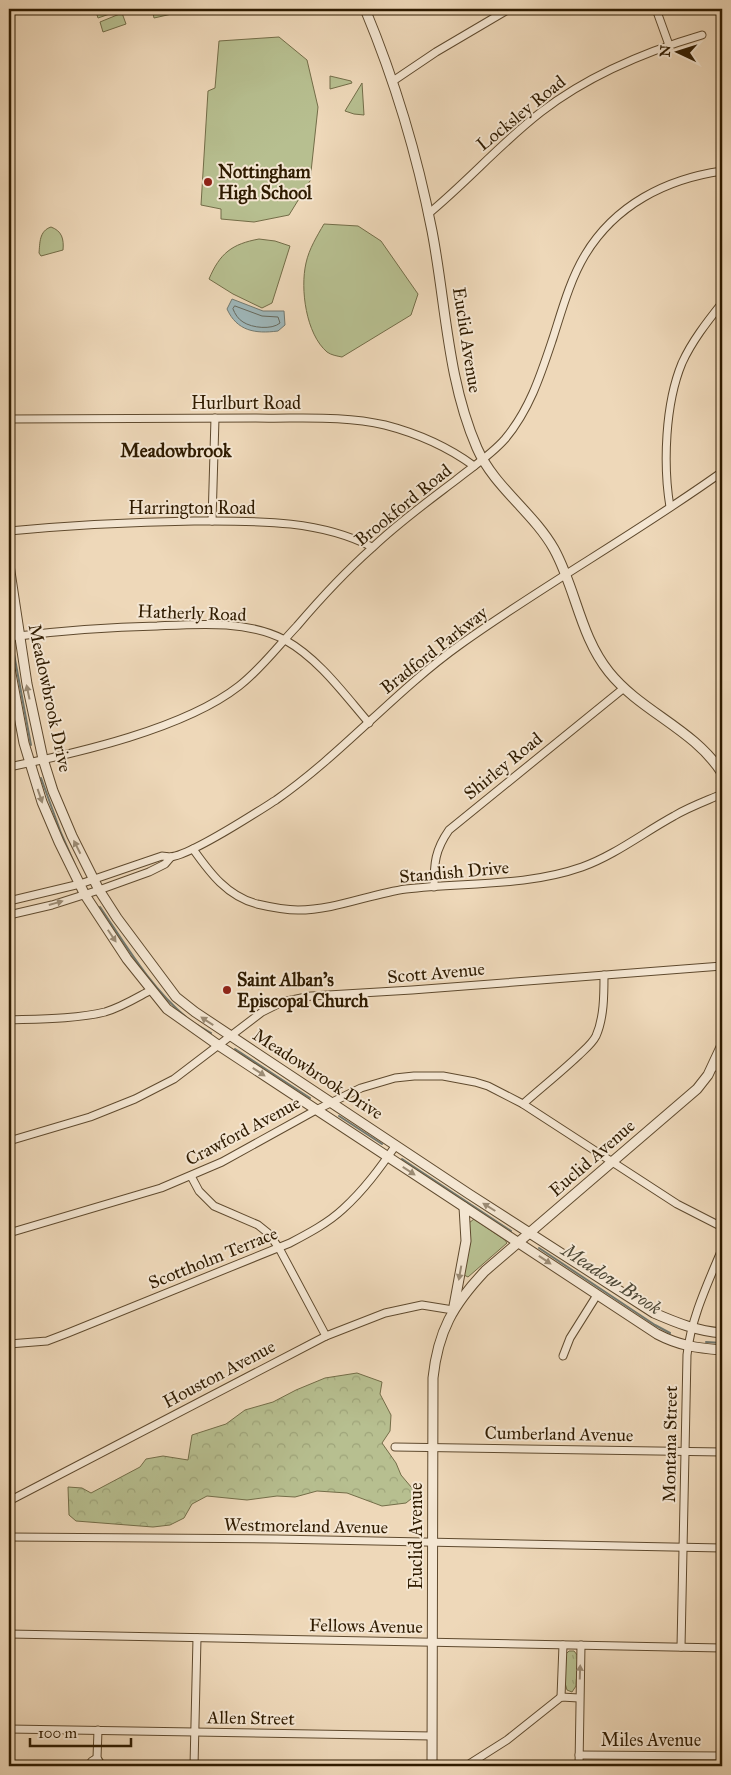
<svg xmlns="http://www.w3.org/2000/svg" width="731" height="1775" viewBox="0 0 731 1775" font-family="'IM FELL Great Primer',serif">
<defs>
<pattern id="forest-crowns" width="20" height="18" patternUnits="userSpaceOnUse" patternTransform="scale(1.25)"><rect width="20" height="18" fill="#b7bf90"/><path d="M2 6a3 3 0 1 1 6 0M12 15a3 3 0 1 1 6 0" fill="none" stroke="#9ea47a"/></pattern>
<pattern id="park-tufts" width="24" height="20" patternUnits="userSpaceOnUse" patternTransform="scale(1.25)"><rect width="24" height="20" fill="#b7bf90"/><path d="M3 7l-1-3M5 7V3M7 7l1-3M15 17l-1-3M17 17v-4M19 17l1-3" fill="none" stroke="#9ea47a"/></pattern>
</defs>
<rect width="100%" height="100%" fill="#eed8b9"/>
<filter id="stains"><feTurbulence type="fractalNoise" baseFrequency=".004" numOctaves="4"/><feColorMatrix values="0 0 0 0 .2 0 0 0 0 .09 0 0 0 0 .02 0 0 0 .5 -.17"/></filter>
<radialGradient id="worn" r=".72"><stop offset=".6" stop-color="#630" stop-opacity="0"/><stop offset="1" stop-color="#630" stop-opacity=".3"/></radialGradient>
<g fill="#b7bf90" stroke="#736d48">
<path d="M95,9H121V10L98,18Z"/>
<path d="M152,9H194L154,18Z"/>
<path d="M122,13L126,24L103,32L100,22Z"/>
<path d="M279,37L307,60L318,107L310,181L289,215L254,222L221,219V209L201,205L208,91L215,88L219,41Z"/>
<path d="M330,76L351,81L352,83L330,89Z"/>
<path d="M362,83L364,115L354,114L345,111Z"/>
<path d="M324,224L358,226L381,241L418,294L411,315L342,357C337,356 331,355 327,352C306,334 300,289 306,263C309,249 317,236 324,224Z"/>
<path d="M51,227C62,231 64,239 63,250L41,256L39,253C40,243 39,231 51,227Z"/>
<path d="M259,239L275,241L290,246L272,303L262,308L233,294L209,279C220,253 232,244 259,239Z"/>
<path d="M474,1219L505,1240L507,1243L468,1277L464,1275L469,1223Z"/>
</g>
<path fill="url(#forest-crowns)" stroke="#736d48" d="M357,1373L382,1382L380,1394L391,1415L390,1431L382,1443L396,1463L401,1475L417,1494L406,1503L382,1506L347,1493L317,1491L295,1497L277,1496L247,1500L207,1496L192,1504L184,1518L170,1525L153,1527L76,1521L69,1515L68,1487L82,1488L91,1493L140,1467L146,1459L163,1456L188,1460L192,1435L226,1424L245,1410L273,1402L296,1390L325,1378Z"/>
<path fill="url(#park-tufts)" stroke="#736d48" d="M569,1651H574L578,1656L576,1686L572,1692L567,1690L565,1683L566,1654Z"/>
<path fill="#9eb7ba" stroke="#727970" d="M232,299L263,311H284L285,325L278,331C255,334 237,331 227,309Z"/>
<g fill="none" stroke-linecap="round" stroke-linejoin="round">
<path stroke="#66695d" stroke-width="1" d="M235,306L262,316L278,317L280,323C272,330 252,328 243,322C238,319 235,314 233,309Z"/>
<g stroke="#727970" stroke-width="2">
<path d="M14,654L31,745"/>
<path d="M41,778L61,833L75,865"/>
<path d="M100,907C126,945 150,987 186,1017"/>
<path d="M189,1020L211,1033"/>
<path d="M235,1049L310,1098"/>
<path d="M339,1116L382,1144"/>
<path d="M402,1159L511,1231"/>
<path d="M539,1248L655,1325L670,1333"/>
<path d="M706,1342L722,1343"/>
</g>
<g stroke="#5f4a2e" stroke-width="9">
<g id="minor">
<path d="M656,9L669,45"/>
<path d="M393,81L436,52L509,9"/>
<path d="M428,214C467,182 501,143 541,112C589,75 644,52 702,35"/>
<path d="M9,419C91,419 173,418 256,418C298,419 343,415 385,425C416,433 448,447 474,466"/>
<path d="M670,507C663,465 665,404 682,363C692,341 707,322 722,303"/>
<path d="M212,521L215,418"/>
<path d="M9,531C72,525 131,522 194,521C254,521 318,519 372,547"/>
<path d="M9,637C58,631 108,627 157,626C198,624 247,620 285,640C319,659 344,694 369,723"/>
<path d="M9,767C77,753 184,729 239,686C261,669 278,646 297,626C320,599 345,572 372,548C398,523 427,502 456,480C472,467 491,455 505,439C530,409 541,374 553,338C562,310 570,280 585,255C615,205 666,179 722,171"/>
<path d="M193,849C210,873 227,896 257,904C270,907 285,910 298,910C335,910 370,894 406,889C465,882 525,887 582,867C615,855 643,833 674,816C689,807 706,801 722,794"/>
<path d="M434,887C434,863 435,850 449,830L624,688"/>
<path d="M9,901L80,884L162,856C165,856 167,857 170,857C190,856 257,812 276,800C342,754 395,691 461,644C545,584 637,533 722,472"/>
<path d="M9,915L52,905L99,890L149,872L165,864L171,857"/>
<path d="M9,1020C38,1019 77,1019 105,1012C122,1007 136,998 151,990"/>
<path d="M713,1067H722"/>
<path d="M523,1104C541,1088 560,1073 578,1056C584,1050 592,1044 596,1036C604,1018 604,995 604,975"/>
<path d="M9,1141L90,1117L135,1099L174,1079L262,1012L282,1002L311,996L412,990L722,966"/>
<path d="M191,1176L199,1191L214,1206L258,1225L268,1233L279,1248L326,1336"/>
<path d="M9,1233L161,1188L222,1162L316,1110L361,1088L395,1078L414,1076H443L475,1082L488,1086L523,1104L677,1204L722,1227"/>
<path d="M9,1344L47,1341L68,1333L290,1243C309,1233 328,1223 343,1209C364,1190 380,1168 396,1145"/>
<path d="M563,1356L570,1338L597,1295"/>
<path d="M395,1447L722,1452"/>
<path d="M9,1501L326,1336L385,1313L422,1305L453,1310"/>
<path d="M9,1537L276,1539L722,1548"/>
<path d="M9,1634L722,1648"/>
<path d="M681,1647L687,1355C691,1318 708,1283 722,1249"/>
<path d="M561,1697L563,1645"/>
<path d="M9,1729L432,1736"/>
<path d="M98,1730L97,1758L102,1766"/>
<path d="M579,1755L722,1756"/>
<path d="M88,1766L92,1761L97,1758"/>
<path d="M194,1766L197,1638"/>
<path d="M466,1766L507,1740L561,1697L579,1698"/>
<path d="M579,1766L581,1645"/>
</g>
</g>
<g stroke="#5f4a2e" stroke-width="11">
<g id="tertiary">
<path d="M365,9C395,81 417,154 432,231C446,304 447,379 477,448C494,487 533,512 554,549C576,589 580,636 609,672C641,712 694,729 722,773"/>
<path d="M9,565L27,684L43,759L53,791L72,836L99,890L117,918L176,997L195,1012L255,1052L469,1194L654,1313C677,1323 697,1331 722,1333"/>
<path d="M9,663L24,743L42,802L59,842L85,895L127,959L167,1009L218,1045L657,1334C680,1346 697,1348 722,1350"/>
<path d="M454,1306L466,1241L464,1207"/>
<path d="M432,1766L433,1378C438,1331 453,1305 485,1271L697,1089L708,1075L722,1045"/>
</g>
</g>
<use href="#minor" stroke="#f4e6d2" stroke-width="7"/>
<use href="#tertiary" stroke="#f4e6d2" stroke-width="9"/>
</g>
<defs><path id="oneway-solid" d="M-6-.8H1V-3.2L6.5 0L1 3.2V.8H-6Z" transform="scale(1.25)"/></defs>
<g fill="#9b8b74">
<use href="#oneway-solid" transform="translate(28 692) rotate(-102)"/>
<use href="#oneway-solid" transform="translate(40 796) rotate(71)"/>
<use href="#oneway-solid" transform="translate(77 847) rotate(-117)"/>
<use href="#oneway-solid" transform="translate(56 903) rotate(-16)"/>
<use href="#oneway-solid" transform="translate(112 936) rotate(56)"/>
<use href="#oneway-solid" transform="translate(207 1021) rotate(-147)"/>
<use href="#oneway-solid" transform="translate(259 1072) rotate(33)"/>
<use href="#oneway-solid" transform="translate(409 1171) rotate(33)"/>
<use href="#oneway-solid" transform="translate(489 1207) rotate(-148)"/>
<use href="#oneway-solid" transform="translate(545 1260) rotate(34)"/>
<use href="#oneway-solid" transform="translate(460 1273) rotate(100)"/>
<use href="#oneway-solid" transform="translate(580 1672) rotate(-88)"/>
</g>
<g fill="#8f2418" stroke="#f4e6d2" stroke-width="2">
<circle cx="208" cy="182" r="5"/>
<circle cx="227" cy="990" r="5"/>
</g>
<g text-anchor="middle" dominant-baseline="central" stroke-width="4" stroke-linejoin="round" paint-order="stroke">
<g font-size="18" fill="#2f1b00" stroke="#f4e6d2">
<text transform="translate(521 113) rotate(-39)">Locksley Road</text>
<text transform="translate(467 340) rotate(81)">Euclid Avenue</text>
<text x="246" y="403">Hurlburt Road</text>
<text transform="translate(403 505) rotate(-39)">Brookford Road</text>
<text x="192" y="508">Harrington Road</text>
<text transform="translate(192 613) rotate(2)">Hatherly Road</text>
<text transform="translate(434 650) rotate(-38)">Bradford Parkway</text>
<text transform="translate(50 698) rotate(78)">Meadowbrook Drive</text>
<text transform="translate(503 766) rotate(-39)">Shirley Road</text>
<text transform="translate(454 872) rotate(-5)">Standish Drive</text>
<text transform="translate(436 973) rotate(-5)">Scott Avenue</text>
<text transform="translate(318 1074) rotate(33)">Meadowbrook Drive</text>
<text transform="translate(243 1131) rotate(-28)">Crawford Avenue</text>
<text transform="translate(592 1158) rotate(-41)">Euclid Avenue</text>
<text transform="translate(213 1258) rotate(-22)">Scottholm Terrace</text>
<text transform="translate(219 1374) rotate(-28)">Houston Avenue</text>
<text transform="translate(559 1434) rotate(1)">Cumberland Avenue</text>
<text transform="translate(670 1444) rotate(-89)">Montana Street</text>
<text transform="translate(306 1526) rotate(1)">Westmoreland Avenue</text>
<text transform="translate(416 1536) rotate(-90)">Euclid Avenue</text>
<text transform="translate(366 1626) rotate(1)">Fellows Avenue</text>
<text transform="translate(251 1718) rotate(1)">Allen Street</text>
<text x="651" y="1740">Miles Avenue</text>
</g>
<g font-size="18" font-weight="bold" fill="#2f1b00" stroke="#f4e6d2" text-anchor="start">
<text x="218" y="172">Nottingham<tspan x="218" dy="21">High School</tspan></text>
<text x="237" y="980">Saint Alban's<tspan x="237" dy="21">Episcopal Church</tspan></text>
</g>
<g font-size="19" font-weight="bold" fill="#2f1b00" stroke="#f4e6d2">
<text x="176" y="450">Meadowbrook</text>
</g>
<g font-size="19" font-style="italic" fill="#504a38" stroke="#f4e6d2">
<text transform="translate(612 1279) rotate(33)">Meadow Brook</text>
</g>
</g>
<rect width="731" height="1775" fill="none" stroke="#eed8b9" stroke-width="30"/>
<rect x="10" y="10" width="711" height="1755" fill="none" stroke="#2f1b00" stroke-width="2.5"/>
<rect x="15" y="15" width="701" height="1745" fill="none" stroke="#2f1b00"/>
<g transform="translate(678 52) rotate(274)" stroke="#f4e6d2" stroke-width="4" paint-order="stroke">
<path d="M0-4L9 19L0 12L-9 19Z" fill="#2f1b00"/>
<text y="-8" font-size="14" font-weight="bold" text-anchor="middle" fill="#2f1b00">N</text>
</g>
<path d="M30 1738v8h101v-8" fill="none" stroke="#2f1b00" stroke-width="2.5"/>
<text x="38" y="1738" font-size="15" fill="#2f1b00" stroke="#f4e6d2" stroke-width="4" paint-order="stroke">100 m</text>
<rect width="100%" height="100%" filter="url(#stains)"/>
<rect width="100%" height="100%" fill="url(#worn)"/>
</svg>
